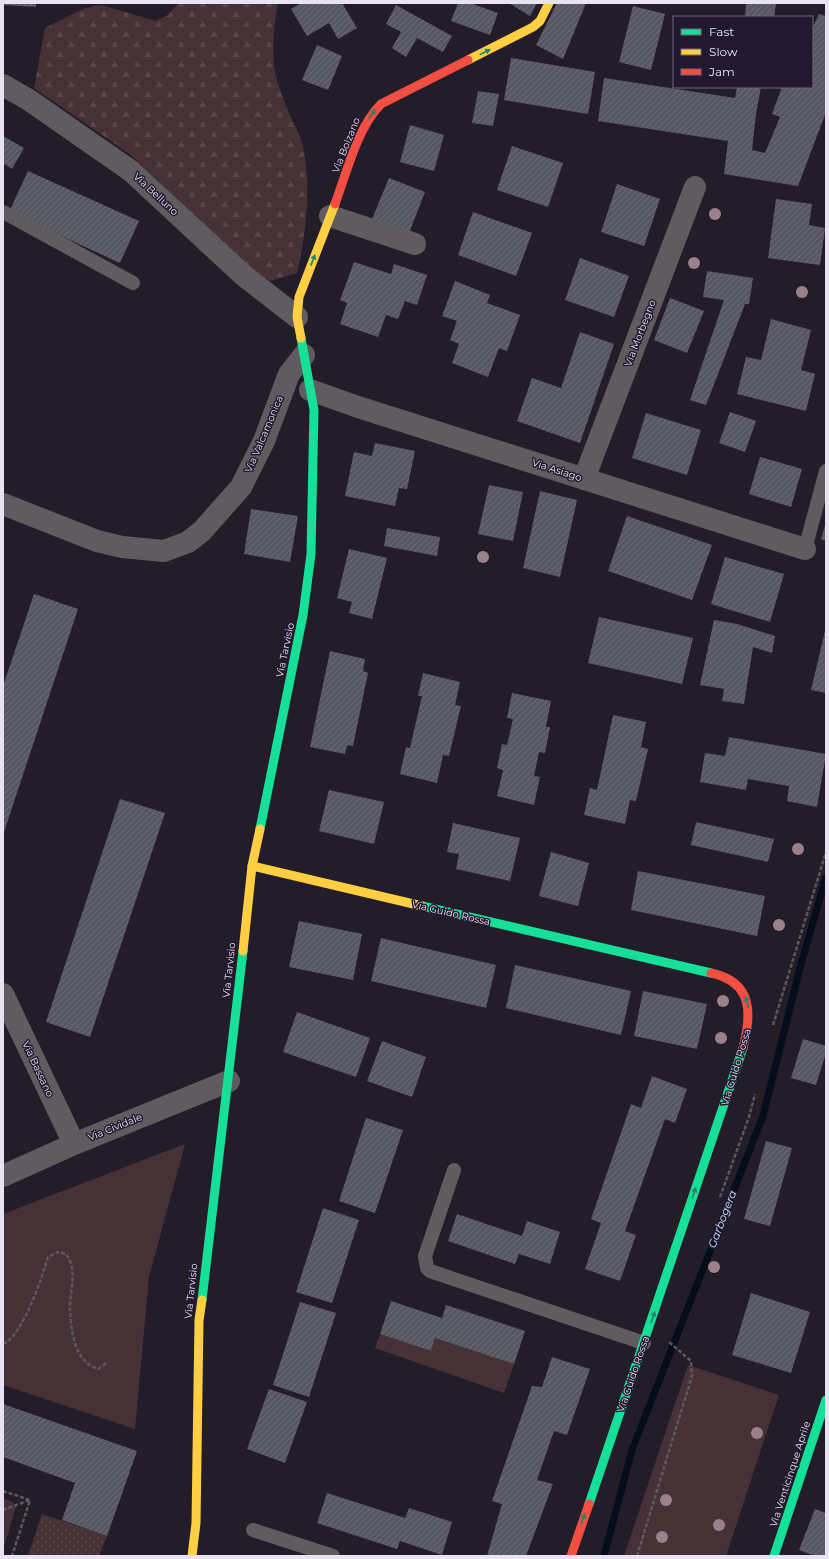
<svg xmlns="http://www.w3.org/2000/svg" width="829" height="1559" viewBox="0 0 829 1559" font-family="Montserrat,sans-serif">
<defs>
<pattern id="grass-dots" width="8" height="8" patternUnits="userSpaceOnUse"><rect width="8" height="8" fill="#463236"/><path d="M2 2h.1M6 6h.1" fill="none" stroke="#58464a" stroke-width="1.8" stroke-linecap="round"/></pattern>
<pattern id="forest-firs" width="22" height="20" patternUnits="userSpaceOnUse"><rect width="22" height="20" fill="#463236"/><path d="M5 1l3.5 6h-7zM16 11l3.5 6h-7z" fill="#58464a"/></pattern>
<pattern id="building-hatch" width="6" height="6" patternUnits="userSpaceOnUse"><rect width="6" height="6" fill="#575762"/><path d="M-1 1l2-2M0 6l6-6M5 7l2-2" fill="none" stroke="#6f6f79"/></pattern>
</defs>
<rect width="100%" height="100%" fill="#231d2a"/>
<path fill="url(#grass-dots)" d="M42,1514L107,1536L99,1556H28Z"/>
<path fill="url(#forest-firs)" d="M178,3H278C274,24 272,45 274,66C275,78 285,104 290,115C296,128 302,138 304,152C311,192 306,233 297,273L270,281L248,266L131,155L34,88L45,28L85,8L101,5L156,21L168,15Z"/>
<g fill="#463236">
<path d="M185,1144L149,1277L135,1429L3,1385V1214Z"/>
<path d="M380,1334L431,1351L435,1338L514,1364L504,1393L375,1348Z"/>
<path d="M688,1365L779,1395L726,1556H624Z"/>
<path d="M3,1498L13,1502L16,1507L3,1550Z"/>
</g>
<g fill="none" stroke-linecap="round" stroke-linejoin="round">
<path stroke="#030e1a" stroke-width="7" d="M604,1556L632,1450L763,1116L801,964L826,877"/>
</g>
<g fill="url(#building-hatch)">
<path d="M3,3H36V7L3,5Z"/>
<path d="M301,3H342L357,28L338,39L329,23L307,36L291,9Z"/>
<path d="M458,3H470L498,13L490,35L451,21Z"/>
<path d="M509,3H537L530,16Z"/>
<path d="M557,3H586L563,59L536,45Z"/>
<path d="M746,3H776L774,17H745Z"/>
<path d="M396,5L452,36L443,52L417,38L406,57L392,48L401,32L386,24Z"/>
<path d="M633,6L665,14L651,70L619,62Z"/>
<path d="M819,14L826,16V112L798,186L724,174L728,141L598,121L604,78L735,98L737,87H761L756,114L752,150L765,153L780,117L772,114L782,87H812V29Z"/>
<path d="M317,45L342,56L328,90L302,80Z"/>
<path d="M511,58L595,72L588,114L504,100Z"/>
<path d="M478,91L499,94L493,126L472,123Z"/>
<path d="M410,125L444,135L434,171L400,162Z"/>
<path d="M3,136L24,148L12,169L3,163Z"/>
<path d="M512,146L563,163L548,207L497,190Z"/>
<path d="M28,171L139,221L120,263L9,212Z"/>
<path d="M389,178L425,192L409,233L372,219Z"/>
<path d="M617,184L660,199L644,246L601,232Z"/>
<path d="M776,199L812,204L809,225L825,228L820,265L768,258Z"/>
<path d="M473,212L532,233L516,276L458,255Z"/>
<path d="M580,258L629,276L614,317L565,300Z"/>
<path d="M354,262L391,274L394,264L427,275L417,305L405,301L398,319L386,315L378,337L340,324L347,303L340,300Z"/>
<path d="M707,271L753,278L749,304H745L706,405L690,400L724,300L703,297Z"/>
<path d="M455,281L490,295L487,303L520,315L507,351L499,348L488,377L452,363L459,344L450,340L457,321L442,316Z"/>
<path d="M670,298L704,311L687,353L654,340Z"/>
<path d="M771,319L811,330L801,370L815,374L806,411L737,394L746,357L761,360Z"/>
<path d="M580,332L614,344L580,443L517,421L532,378L561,388Z"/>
<path d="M730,412L756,421L745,452L719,443Z"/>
<path d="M646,413L701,430L687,475L632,458Z"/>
<path d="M375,443L415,451L407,489L399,488L395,506L345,496L354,452L372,456Z"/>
<path d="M760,457L802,469L791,507L749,494Z"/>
<path d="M489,485L523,492L513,541L478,534Z"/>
<path d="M540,491L577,500L560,577L523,568Z"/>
<path d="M251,509L298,516L290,562L244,554Z"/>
<path d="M627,516L712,545L692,600L608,571Z"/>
<path d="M826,522V541L821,539Z"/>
<path d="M387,528L440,537L437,556L384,546Z"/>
<path d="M349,549L387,558L372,619L349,613L352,602L337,598Z"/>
<path d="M725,557L784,574L770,622L711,604Z"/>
<path d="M34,594L78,609L3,835V686Z"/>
<path d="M599,617L693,638L682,684L588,663Z"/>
<path d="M714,620L737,624L775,636L772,653L753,647L744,704L722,701L724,689L700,685Z"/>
<path d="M825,631H826V693L811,690Z"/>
<path d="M330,651L365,659L363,671L368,673L353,746L347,745L345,754L310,747Z"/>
<path d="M423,673L460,682L455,705L461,706L449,756L443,755L437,783L400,774L406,747L410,748L422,696H418Z"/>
<path d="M512,693L551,701L546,727H550L545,753L539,752L534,776L540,777L534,805L497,796L503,770L497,768L502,744L507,745L513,719L507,718Z"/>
<path d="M613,715L646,722L641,747L648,749L636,801L630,800L625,824L584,815L590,788L597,790Z"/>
<path d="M729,737L826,754L817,807L787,801L789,786L748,779L746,790L700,782L705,753L725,756Z"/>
<path d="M329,790L384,802L374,844L319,831Z"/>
<path d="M120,799L165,813L90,1037L46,1022Z"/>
<path d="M696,822L774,839L768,862L691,845Z"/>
<path d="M453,823L520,838L510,881L456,869L459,854L447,852Z"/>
<path d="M551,852L589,863L578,906L539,896Z"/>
<path d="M638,871L765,896L757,936L631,910Z"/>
<path d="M299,921L362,934L353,980L289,967Z"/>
<path d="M381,938L496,965L486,1008L371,981Z"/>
<path d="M515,965L631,991L621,1035L506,1008Z"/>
<path d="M643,991L707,1004L697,1049L634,1036Z"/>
<path d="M297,1012L370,1038L356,1077L283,1052Z"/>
<path d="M803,1039L826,1046V1053L816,1085L791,1078Z"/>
<path d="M382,1041L426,1057L412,1097L367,1081Z"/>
<path d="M652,1076L687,1089L675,1123L665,1119L625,1231L636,1235L620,1281L585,1269L601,1223L591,1219L631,1104L641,1108Z"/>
<path d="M366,1118L403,1130L375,1213L339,1201Z"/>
<path d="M766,1141L792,1148L770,1226L744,1219Z"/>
<path d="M323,1208L359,1220L332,1303L296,1292Z"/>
<path d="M457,1214L522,1236L527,1221L560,1232L550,1264L519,1254L515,1264L448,1241Z"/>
<path d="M751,1293L810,1312L791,1373L732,1355Z"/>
<path d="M391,1301L442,1318L446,1305L525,1331L514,1364L435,1338L431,1351L380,1334Z"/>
<path d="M300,1302L336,1313L309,1397L273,1385Z"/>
<path d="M552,1357L590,1369L567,1435L554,1431L537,1480L553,1484L526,1556H487L502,1504L492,1501L532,1386L542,1387Z"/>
<path d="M269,1389L307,1402L285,1463L247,1449Z"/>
<path d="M3,1404L137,1451L107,1536L62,1520L75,1483L3,1457Z"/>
<path d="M327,1493L405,1518L409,1508L452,1522L442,1555L400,1541L397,1549L317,1523Z"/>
<path d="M815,1509L826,1513V1556H815L799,1550Z"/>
</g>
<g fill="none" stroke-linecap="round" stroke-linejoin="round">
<g stroke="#5c585e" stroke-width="2.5" stroke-dasharray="4 2" stroke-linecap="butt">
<path d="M773,1025L826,852"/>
<path d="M720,1197L749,1117L755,1094"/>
<path d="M3,1344C23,1335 42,1278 48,1257L58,1252L66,1254C78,1271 70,1289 70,1308C71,1330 74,1362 98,1369L108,1362"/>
<path d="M3,1491L30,1500L12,1556"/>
<path d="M3,1510L30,1500"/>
<path d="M637,1556L692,1376L691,1361L668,1341"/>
</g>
<g stroke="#5f5c60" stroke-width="14">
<path d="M3,212L133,283"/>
<path d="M805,549L826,471"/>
<path d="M454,1170L425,1256L427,1268L430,1271L644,1343"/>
<path d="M253,1530L333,1556"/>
</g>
<g stroke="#5f5c60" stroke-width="22">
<path d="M3,85L29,100L131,171L243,275L297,317"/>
<path d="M330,216L415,244"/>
<path d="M310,390L358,407L805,549"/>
<path d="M584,479L695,187"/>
<path d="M3,504L97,541L122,547L164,551L188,542L202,531L241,487L264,441L289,374L304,355"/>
<path d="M3,994L74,1144"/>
<path d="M3,1176L74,1144L229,1081"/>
</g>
<g stroke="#16e098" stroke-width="9">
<path d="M260,829L303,615L311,554L314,410L301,338"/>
<path d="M422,906L711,973"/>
<path d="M202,1300L243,951"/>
<path d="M589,1504L743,1048"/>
<path d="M774,1556L826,1400"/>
</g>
<g stroke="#ffcf43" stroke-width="9">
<path d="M468,60L533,27L540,21L549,3"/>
<path d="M301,338L297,317L299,297L335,204"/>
<path d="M252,866L422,906"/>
<path d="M243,951L252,866L260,829"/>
<path d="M192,1556L196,1523L199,1320L202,1300"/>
</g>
<g stroke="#f24e42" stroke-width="9">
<path d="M335,204C347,172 357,128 381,104L468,60"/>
<path d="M711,973C753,982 752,1013 743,1048"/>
<path d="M571,1556L589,1504"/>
</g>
</g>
<g fill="#9b8189">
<circle cx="715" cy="214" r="6"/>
<circle cx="694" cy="263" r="6"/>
<circle cx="802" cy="292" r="6"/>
<circle cx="483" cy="557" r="6"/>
<circle cx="798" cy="849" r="6"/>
<circle cx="779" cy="925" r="6"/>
<circle cx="723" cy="1001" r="6"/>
<circle cx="721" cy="1038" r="6"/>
<circle cx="714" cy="1267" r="6"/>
<circle cx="757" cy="1433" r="6"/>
<circle cx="666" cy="1500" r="6"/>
<circle cx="719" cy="1525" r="6"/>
<circle cx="662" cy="1537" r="6"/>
</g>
<defs><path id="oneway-solid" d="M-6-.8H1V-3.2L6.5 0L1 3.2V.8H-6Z"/></defs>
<g fill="#1b8669">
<use href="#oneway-solid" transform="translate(485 52) rotate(-27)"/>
<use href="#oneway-solid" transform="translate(372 114) rotate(-54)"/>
<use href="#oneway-solid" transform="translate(313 260) rotate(-69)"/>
<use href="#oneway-solid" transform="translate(747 1002) rotate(-103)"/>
<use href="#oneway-solid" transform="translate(694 1193) rotate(-71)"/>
<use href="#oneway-solid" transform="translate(653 1317) rotate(-71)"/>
<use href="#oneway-solid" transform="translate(583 1519) rotate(-71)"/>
</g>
<g text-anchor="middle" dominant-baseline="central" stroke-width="3" stroke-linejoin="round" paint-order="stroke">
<g font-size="10" fill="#e8e2f2" stroke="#22182f">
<text transform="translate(346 145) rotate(-68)">Via Bolzano</text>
<text transform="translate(156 194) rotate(43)">Via Belluno</text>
<text transform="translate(640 333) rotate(-69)">Via Morbegno</text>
<text transform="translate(264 434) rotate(-67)">Via Valcamonica</text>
<text transform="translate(557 470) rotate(18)">Via Asiago</text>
<text transform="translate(285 650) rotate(-78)">Via Tarvisio</text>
<text transform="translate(451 913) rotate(13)">Via Guido Rossa</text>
<text transform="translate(229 970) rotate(-84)">Via Tarvisio</text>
<text transform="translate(736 1067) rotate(-73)">Via Guido Rossa</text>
<text transform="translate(38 1069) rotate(65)">Via Bassano</text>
<text transform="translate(115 1127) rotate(-22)">Via Cividale</text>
<text transform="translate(191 1291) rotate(-84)">Via Tarvisio</text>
<text transform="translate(633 1374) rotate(-71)">Via Guido Rossa</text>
<text transform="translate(790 1474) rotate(-72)">Via Venticinque Aprile</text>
</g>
<g font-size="11" font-style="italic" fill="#c1e6fb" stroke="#22182f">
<text transform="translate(722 1219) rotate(-69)">Garbogera</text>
</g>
</g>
<rect width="829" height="1559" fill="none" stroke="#e8e2f2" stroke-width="8"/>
<rect x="673" y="16" width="140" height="72" fill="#22182f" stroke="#71697d"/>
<rect x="681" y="29" width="20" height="6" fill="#16e098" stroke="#71697d"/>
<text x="709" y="36" font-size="12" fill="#e8e2f2">Fast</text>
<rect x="681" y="49" width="20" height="6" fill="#ffcf43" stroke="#71697d"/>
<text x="709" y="56" font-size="12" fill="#e8e2f2">Slow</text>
<rect x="681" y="69" width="20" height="6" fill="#f24e42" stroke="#71697d"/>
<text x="709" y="76" font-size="12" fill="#e8e2f2">Jam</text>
</svg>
